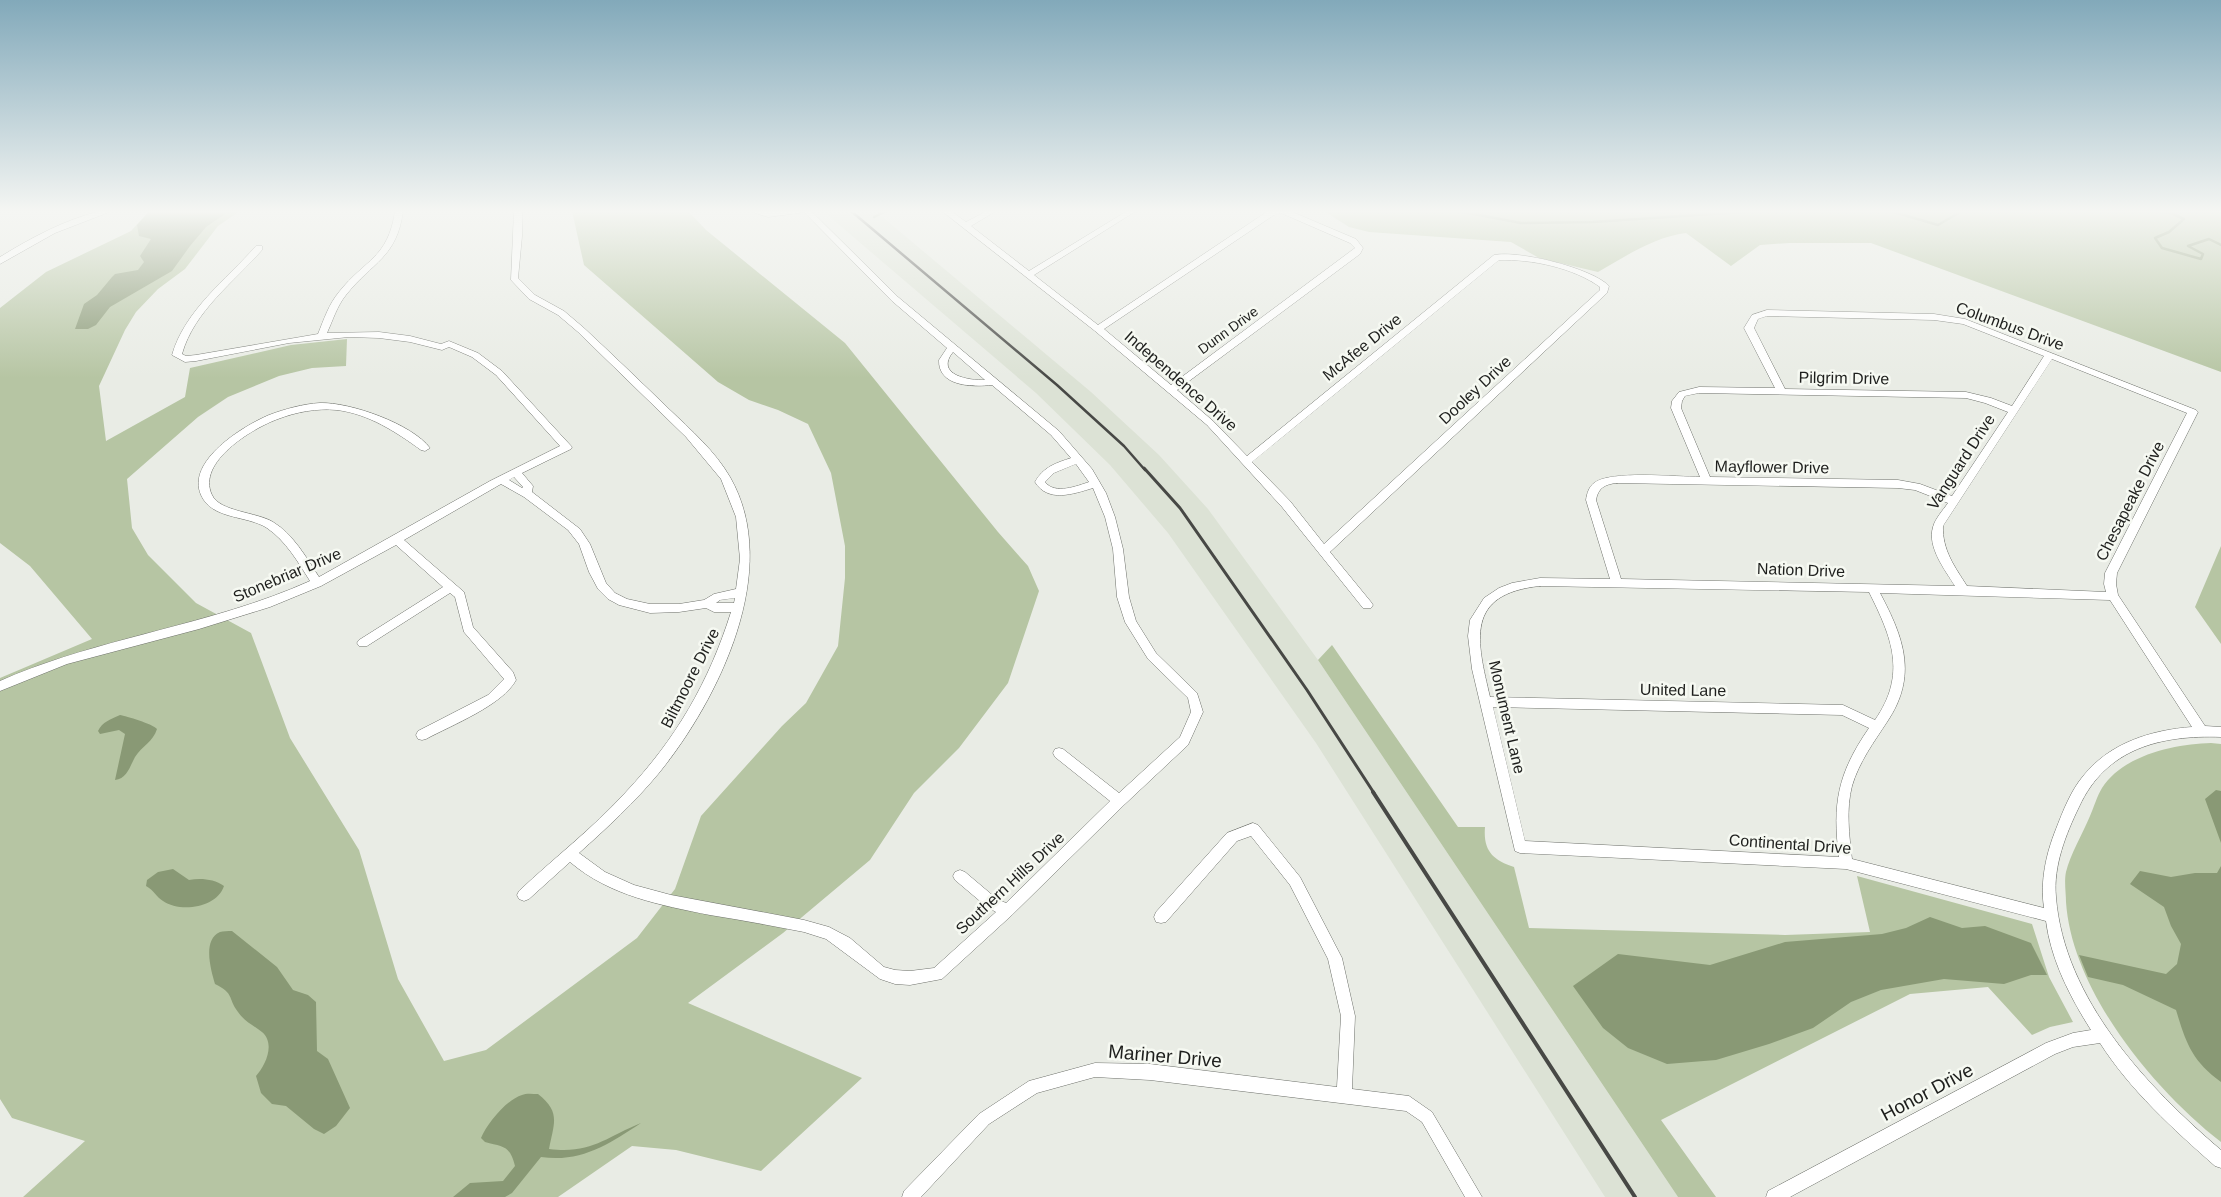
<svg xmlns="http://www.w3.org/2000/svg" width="2221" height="1197" viewBox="0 0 2221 1197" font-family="Arial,sans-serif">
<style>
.built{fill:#dce2d5}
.green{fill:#b6c5a3}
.water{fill:#899975}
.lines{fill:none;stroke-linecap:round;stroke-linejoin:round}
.stream{stroke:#899975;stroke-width:2.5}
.street-casing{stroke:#6e716b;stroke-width:1}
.street{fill:#fff;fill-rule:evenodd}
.rail-far2{stroke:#474845;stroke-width:2.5}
.rail-far1{stroke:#474845;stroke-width:3}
.rail{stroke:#474845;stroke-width:4}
.labels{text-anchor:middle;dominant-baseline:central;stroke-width:5;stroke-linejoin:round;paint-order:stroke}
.far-street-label{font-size:14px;fill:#1e1f1d;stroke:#f6f9f2}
.street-label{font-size:16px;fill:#1e1f1d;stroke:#f6f9f2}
.near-street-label{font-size:19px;fill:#1e1f1d;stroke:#f6f9f2}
</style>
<rect width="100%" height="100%" fill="#e9ece5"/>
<!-- built -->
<path class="built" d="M823,211H873L886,220L1091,392L1159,455L1208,509L1318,660L1678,1197H1605L1316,743L1168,533L1110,465L1036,393Z"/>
<!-- green -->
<path class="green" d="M149,211H240L218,226L185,269L158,289L136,312L125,330L99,386L106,441L185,397L190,368L291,345L347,339L346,366L312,368L279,376L228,397L198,417L127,479L132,528L148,555L196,603L251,633L290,738L359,850L398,979L444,1061L486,1050L637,938L675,889L701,816L782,726L806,703L838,646L845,578V546L831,473L808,424L778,410L749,400L718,382L584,265L572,211H688L706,230L845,343L998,532L1028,566L1039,591L1008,683L959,748L914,793L870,860L783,933L688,1003L862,1078L761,1171L676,1150L632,1146L558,1197H23L85,1141L12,1118L0,1099V678L92,639L30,566L0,543V308L46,272L131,231Z
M1324,211H2221V372L1871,243H1789L1760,245L1731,266L1686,233C1654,237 1626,256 1598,272L1539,258L1511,242L1369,232L1349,227Z
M2221,546V644L2195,607Z
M1332,645L1458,827H1485C1483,851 1493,860 1514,867L1529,928L1785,935L1870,932L1857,876L2032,924L2049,977L2073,1022L2050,1027L2032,1035L1988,987L1910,994L1661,1120L1716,1197H1678L1318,660Z
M2211,743L2221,744V1142C2153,1089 2072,991 2066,902C2066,893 2064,881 2066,872C2070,855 2083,833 2090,816C2094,807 2097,796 2102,788C2123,755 2175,744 2211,743Z"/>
<!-- water -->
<path class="water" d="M152,211H226L225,214L206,227L190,246L172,271L110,307L96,325L88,329H75L84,304L97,295L112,277L115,274L138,270L144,262L140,256L151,239L139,236L137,225L147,214Z
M120,715C126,716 153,724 157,729C153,742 142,746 135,757C130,766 127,779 115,780L125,734L119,730L100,734L98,731C102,722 111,719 120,715Z
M2216,790L2221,791V843L2205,799Z
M2221,866V1082C2192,1061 2186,1043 2176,1010L2123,985L2088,977L2079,955L2166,974L2177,964L2181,944L2171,926L2164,907L2130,884L2140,871L2171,877L2195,873H2217Z
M173,869L189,880C201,878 214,879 224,886C217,908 180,913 163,901C156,897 154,890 146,886L147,880L158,872Z
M1930,917L1962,928L1985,926L2031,943L2047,975H2031L2004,984L1944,979L1881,990L1851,1002L1813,1028L1769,1044L1716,1060L1667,1064L1628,1048L1603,1028L1573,986L1618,954L1710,965L1785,942L1882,934L1906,928Z
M232,931L277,967L293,990L308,995L316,1002L317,1051L328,1059L350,1108L336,1126L324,1134L314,1129L286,1106L272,1104L261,1093L256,1076C265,1066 276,1044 262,1032C253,1025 245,1022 238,1012C227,997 235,994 215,984C211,970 202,940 220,932C223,931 228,931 232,931Z
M538,1094C561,1112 554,1123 549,1149C592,1154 604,1138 641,1123C609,1144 581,1163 541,1157L512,1193L505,1197H453L470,1183L503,1181L515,1166C510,1145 503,1147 485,1142L481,1138C487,1124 506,1100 522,1095C526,1093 533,1094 538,1094Z"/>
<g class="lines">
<!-- stream -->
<path class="stream" d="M1458,211L1521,223L1593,222L1757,211
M1890,211L1938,225L1962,211
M2153,211L2171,213L2184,219L2169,232L2155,238L2162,248L2201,259L2203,254L2188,246L2209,239L2221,245
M874,217L886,211"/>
<!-- street casing -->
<g class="street-casing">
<path id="street" d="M100,211H112L55,233L0,264V257C31,238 64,220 100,211Z
M395,211H403C397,258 372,262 346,295C337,306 333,320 327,333L379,332L410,336L441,344L449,341L478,353L502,371L572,447L571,449L522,473L533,486L532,492L580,529L590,544L606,583L615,593L627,599L650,604H679L704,600L714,594L736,589L740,559L736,517L721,479L686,437L578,332L558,315L529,299L511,280L514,211H522V236L518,278L535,295L564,311L584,328C613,355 641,382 669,409C691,430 715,451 730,477C783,569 719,699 659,773C635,802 607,828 579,853L605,872L634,885L671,895L804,920L829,927L850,938L884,967L895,970L910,971L934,968L996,912L987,907L955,880L953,876L955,872L960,870L965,872L997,899L1006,903L1110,801L1055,757L1053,753L1055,749L1059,748L1063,749L1119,793L1180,737L1191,712L1188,698L1148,659L1125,622L1117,597L1113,549L1105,517L1093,488C1073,494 1048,503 1035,482C1043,467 1056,463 1071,458L1051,435L992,385C973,387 938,387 939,360L947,348L892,301L803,211L799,213L768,217L755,213L754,211L769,212L811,211L898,297L1059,431L1092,469L1106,493L1115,517L1123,549L1129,597L1136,621L1156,653L1197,693L1203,712L1188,745L1124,805L1012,915L942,979L910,985L895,984L880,979L826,939L804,932C773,926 742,920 710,915C660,905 610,896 570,862L529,899L524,901L519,899L517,895L519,891C554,858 592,829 625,793C676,739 709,682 731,612H714L706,608L679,612L650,613L619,605L608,599L598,589L589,572L579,544L568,530L524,497L501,484L404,540L464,592L473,627L513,672L516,680C503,705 452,725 426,739L422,740L418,739L416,735L418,731L488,695L504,679L464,632L455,597L450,593L367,646H359L357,643L359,640L443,587L396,545L321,586L270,607L199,629L67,664L0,691V681C100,637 210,626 310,581C298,562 286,541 267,528C247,515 212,520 201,495C186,461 243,426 269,415C285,409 303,404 320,403C350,402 412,424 430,448L425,451L421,450C396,432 369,414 337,410C317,408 296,412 278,419C253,428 196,462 212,495C220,512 257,512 273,522C293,534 306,557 319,577L490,481L560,446L496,375L472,357L449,347L442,350L410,342L379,338L349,337L289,343L196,361L185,362L172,355C185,310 226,280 256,246H262V250C234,282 194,311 182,354L186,356L196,355L318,334C324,319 329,304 339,292C365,259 388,259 395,211ZM953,352L985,380C970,381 934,375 953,352ZM1076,464L1089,482C1077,486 1055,495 1045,482L1054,473ZM514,477L523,487L522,488L509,480ZM735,598L734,603H716L720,600Z
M942,211H951L966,222L987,211H996L971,226L1029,271L1127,211H1136L1034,275L1098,325L1268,211H1290L1356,239L1363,248L1360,254L1177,390L1213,421L1247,456L1494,255C1518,250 1592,268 1609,286L1607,293L1330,552L1371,602L1373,605L1371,608H1363L1282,507L1207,425L1095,331ZM1281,213L1350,243L1355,248L1171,385L1104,329L1274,215ZM1499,260C1532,259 1574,268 1600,287V290L1324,544L1290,501L1252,462Z
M1767,310L1934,314L1965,319L2196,410L2198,412L2117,573L2116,584L2118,595L2205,726L2221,727V737C2161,735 2106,748 2079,807C2066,834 2053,866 2056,897C2064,999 2147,1087 2221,1150V1168L2215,1166C2173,1129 2130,1090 2100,1043L2073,1047L2055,1054L1790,1197H1766L1768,1191L2046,1043L2073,1033L2091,1030C2070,997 2051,960 2046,921L1846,869L1520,853L1515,851L1472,669L1468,636L1470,620L1484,598L1499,588L1512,583L1540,578L1610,579L1586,500C1587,493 1589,487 1594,483C1610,470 1678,477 1700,477L1671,408L1672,401L1679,392L1699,387L1775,388L1744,328L1752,315ZM1767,316L1934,320L1963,324L2044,356L2012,406L1991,398L1966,392L1785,389L1754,328L1758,319ZM2052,359L2187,413L2105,573L2104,584L2106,592L1967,586C1955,567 1942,550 1943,526ZM1699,393L1966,398L1985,403L2008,412L1952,496L1920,484L1898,480L1710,477L1681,408L1682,401L1685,396ZM1617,483L1898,488L1915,490L1948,503C1943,510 1935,519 1933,527C1927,547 1945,570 1955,586L1621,579L1596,500C1598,488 1605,484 1617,483ZM1540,586L1869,592C1892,638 1907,674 1875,720L1843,705L1490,697C1477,641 1464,594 1540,586ZM1880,593L2110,600L2192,727C2151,730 2110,743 2084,775C2071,790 2063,811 2056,829C2046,854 2040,881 2044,908L1852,859C1849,835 1846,809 1852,786C1859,762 1874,742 1887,722C1918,676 1904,638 1880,593ZM1493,707L1842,715L1869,728C1838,773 1832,803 1839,857L1525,841Z
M1253,823L1258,825L1300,877L1342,958L1355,1016L1352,1089L1409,1096L1432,1112L1482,1197H1465L1422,1122L1406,1111L1150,1080L1095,1077L1037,1093L989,1124L921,1197H902L904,1191L979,1114L1029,1081L1095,1063L1150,1064L1337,1087L1341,1016L1328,959L1290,885L1251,836L1237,841L1166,922L1161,923L1156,922L1154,917L1156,912L1227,833Z"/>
</g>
<!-- street -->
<use href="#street" class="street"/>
<!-- rail-far2 -->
<path class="rail-far2" d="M851,211L1057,385L1124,446L1145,470"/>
<!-- rail-far1 -->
<path class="rail-far1" d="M1144,468L1180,508L1307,690L1374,793"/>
<!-- rail -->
<path class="rail" d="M1373,792L1635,1197"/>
</g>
<!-- sky -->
<linearGradient id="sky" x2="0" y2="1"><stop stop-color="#82a9ba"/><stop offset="0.56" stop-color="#f5f6f3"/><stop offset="1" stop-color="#f5f6f3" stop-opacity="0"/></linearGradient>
<rect width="2221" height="378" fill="url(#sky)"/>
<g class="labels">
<!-- far-street labels -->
<g class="far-street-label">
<text transform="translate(1228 330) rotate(-36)">Dunn Drive</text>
</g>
<!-- street labels -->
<g class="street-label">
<text transform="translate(2010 326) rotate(20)">Columbus Drive</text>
<text transform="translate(1362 347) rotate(-39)">McAfee Drive</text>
<text transform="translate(1844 378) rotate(1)">Pilgrim Drive</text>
<text transform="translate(1181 381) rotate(41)">Independence Drive</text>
<text transform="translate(1475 390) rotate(-43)">Dooley Drive</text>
<text transform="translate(1961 462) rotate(-57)">Vanguard Drive</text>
<text transform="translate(1772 467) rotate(1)">Mayflower Drive</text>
<text transform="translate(2130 501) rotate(-63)">Chesapeake Drive</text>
<text transform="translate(1801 570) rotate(2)">Nation Drive</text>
<text transform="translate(287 575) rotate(-23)">Stonebriar Drive</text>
<text transform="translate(690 678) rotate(-63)">Biltmoore Drive</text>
<text transform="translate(1683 690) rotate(1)">United Lane</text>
<text transform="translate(1507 717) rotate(77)">Monument Lane</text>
<text transform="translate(1790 844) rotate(4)">Continental Drive</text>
<text transform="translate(1010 883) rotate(-43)">Southern Hills Drive</text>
</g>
<!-- near-street labels -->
<g class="near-street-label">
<text transform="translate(1165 1056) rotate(5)">Mariner Drive</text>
<text transform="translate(1927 1092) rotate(-28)">Honor Drive</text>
</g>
</g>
</svg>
